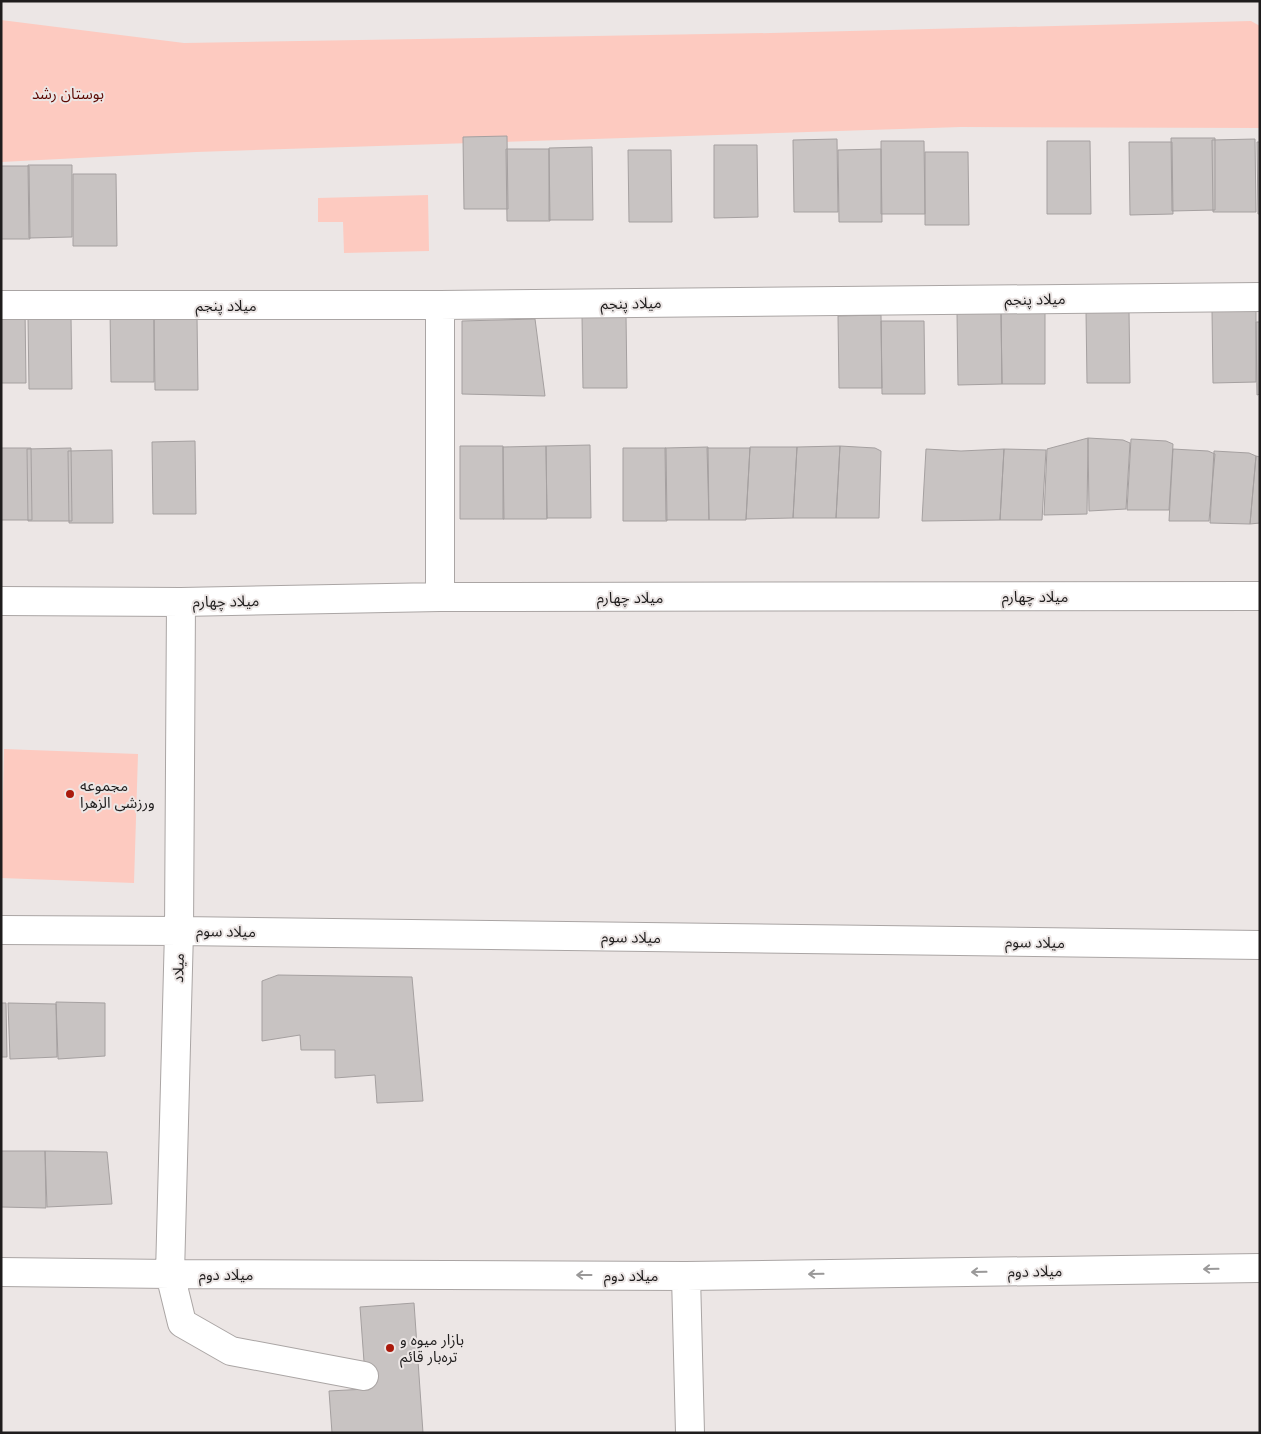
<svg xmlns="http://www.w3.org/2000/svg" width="1261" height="1434" viewBox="0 0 1261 1434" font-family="Poppins,'Noto Sans Arabic',sans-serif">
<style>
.green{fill:#fdcac0}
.building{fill:#c8c3c2;stroke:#a5a0a0}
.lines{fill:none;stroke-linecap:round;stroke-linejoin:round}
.minor-casing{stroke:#aaa5a4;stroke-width:30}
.minor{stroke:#fff;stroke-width:28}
.oneway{stroke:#9a9999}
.poi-dot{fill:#aa190b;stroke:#ece6e5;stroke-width:2}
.labels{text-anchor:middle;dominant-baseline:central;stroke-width:4;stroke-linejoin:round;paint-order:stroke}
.park-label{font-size:15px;fill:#5c0a04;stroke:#ece6e5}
.street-label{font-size:15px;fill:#1f1d1d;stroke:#ece6e5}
.poi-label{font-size:15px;fill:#1f1d1d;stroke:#ece6e5;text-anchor:start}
</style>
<rect width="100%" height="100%" fill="#ece6e5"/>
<!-- green -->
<path class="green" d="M1,20L184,43L771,33L1251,21L1260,26V128L961,127L196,152L1,162Z
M428,195L429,251L344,253L343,222H318V198Z
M4,749L138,754L134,883L1,878Z"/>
<!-- building -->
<path class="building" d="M507,136L508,209H464L463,137Z
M1171,138H1215V210L1172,211Z
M837,139L838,212H794L793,140Z
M1255,139L1256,212H1213L1212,140Z
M881,141H924L925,214H881Z
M1047,141H1090L1091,214H1047Z
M1129,142H1172L1173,214L1130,215Z
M1257,142H1260V214H1258Z
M714,145H757L758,217L714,218Z
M592,147L593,220H549V148Z
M506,149H549L550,221H507Z
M881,149L882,222H839L838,150Z
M628,150H671L672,222H629Z
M925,152H968L969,225H925Z
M28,165H72V237L29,238Z
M1,166H29L30,239H1Z
M73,174H116L117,246H73Z
M154,309V382H111L110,310Z
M1,310H25L26,383H1Z
M1256,310V382L1213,383L1212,311Z
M1045,311V384H1002L1001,312Z
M1086,311H1129L1130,383H1087Z
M1001,312L1002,384L958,385L957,313Z
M626,315L627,388H583L582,316Z
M881,315L882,388H839L838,316Z
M28,317H71L72,389H29Z
M197,317L198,390H155L154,318Z
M535,319L545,396L462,394V321Z
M881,321H924L925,394H882Z
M1256,322H1260V394L1257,395Z
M1088,438L1123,440L1130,443L1126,509L1089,511Z
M1088,438L1087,514L1044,515L1047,449Z
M1131,439L1166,441L1173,444L1169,510H1127Z
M195,441L196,514H153L152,442Z
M590,445L591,518H547L546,446Z
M460,446H503L504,519H460Z
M546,446L547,519H503V447Z
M840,446L875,448L881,451L879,518H836Z
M840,446L836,518H793L797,447Z
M708,447L709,520H666L665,448Z
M750,447H797L793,518L746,519Z
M1,448H31L32,520H1Z
M71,448L72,521H28L27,449Z
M623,448H666L667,521H623Z
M707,448H750L746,520H709Z
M926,449L961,451L1004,449L1000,520L922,521Z
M1004,449L1046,450L1042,520H1000Z
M1173,449L1208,451L1215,454L1209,521H1169Z
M112,450L113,523H69L68,451Z
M1214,451L1249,453L1256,456L1250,524L1210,523Z
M1256,456L1260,457V523L1250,524Z
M278,975L412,977L423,1101L377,1103L375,1075L335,1078V1050H301L300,1035L262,1041V981Z
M56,1002L105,1003V1056L58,1059Z
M1,1003H6L7,1057H1Z
M8,1003L56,1004L57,1057L10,1059Z
M1,1151H45L46,1208L1,1207Z
M45,1151L107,1152L112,1204L47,1207Z
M414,1303L423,1433H332L329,1391L366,1389L360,1307Z"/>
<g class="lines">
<!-- minor casing -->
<g class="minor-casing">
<path id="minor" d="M1,305H440L1260,297
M440,597V305
M1,601L181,602L440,597L1260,596
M181,602L179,931L170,1274L182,1323L231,1351L364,1376
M1,930L179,931L1260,945
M1,1272L170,1274L686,1276L1260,1268
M686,1276L690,1433"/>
</g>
<!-- minor -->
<use href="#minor" class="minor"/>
</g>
<!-- one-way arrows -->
<defs><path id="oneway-shaft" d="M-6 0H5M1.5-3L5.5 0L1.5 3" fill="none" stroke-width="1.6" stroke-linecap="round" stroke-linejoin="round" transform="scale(1.25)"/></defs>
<g class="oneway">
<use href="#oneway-shaft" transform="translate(1211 1269) rotate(179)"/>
<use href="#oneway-shaft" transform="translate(979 1272) rotate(179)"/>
<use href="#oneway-shaft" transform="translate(816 1274) rotate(179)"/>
<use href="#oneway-shaft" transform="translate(584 1275) rotate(-180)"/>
</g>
<!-- markers -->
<g class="poi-dot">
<circle cx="70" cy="794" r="5"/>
<circle cx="390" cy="1348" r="5"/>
</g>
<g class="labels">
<!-- park labels -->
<g class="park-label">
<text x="68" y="93">بوستان رشد</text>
</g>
<!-- street labels -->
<g class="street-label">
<text transform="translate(1035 299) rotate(-1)">میلاد پنجم</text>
<text transform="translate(631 303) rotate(-1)">میلاد پنجم</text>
<text x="226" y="305">میلاد پنجم</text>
<text x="1035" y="596">میلاد چهارم</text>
<text x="630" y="597">میلاد چهارم</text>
<text transform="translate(226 601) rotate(-1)">میلاد چهارم</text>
<text transform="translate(226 931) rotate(1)">میلاد سوم</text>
<text transform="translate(631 937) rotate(1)">میلاد سوم</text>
<text transform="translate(1035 942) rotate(1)">میلاد سوم</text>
<text transform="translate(178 968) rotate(-88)">میلاد</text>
<text transform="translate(1035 1271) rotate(-1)">میلاد دوم</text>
<text x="226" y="1274">میلاد دوم</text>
<text x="631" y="1275">میلاد دوم</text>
</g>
<!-- poi labels -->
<g class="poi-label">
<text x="80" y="785">مجموعه<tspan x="80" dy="17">ورزشی الزهرا</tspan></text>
<text x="400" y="1339">بازار میوه و<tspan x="400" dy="17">تره‌بار قائم</tspan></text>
</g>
</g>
<!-- border -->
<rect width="1261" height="1434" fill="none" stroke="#1f1d1d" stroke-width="5"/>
</svg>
